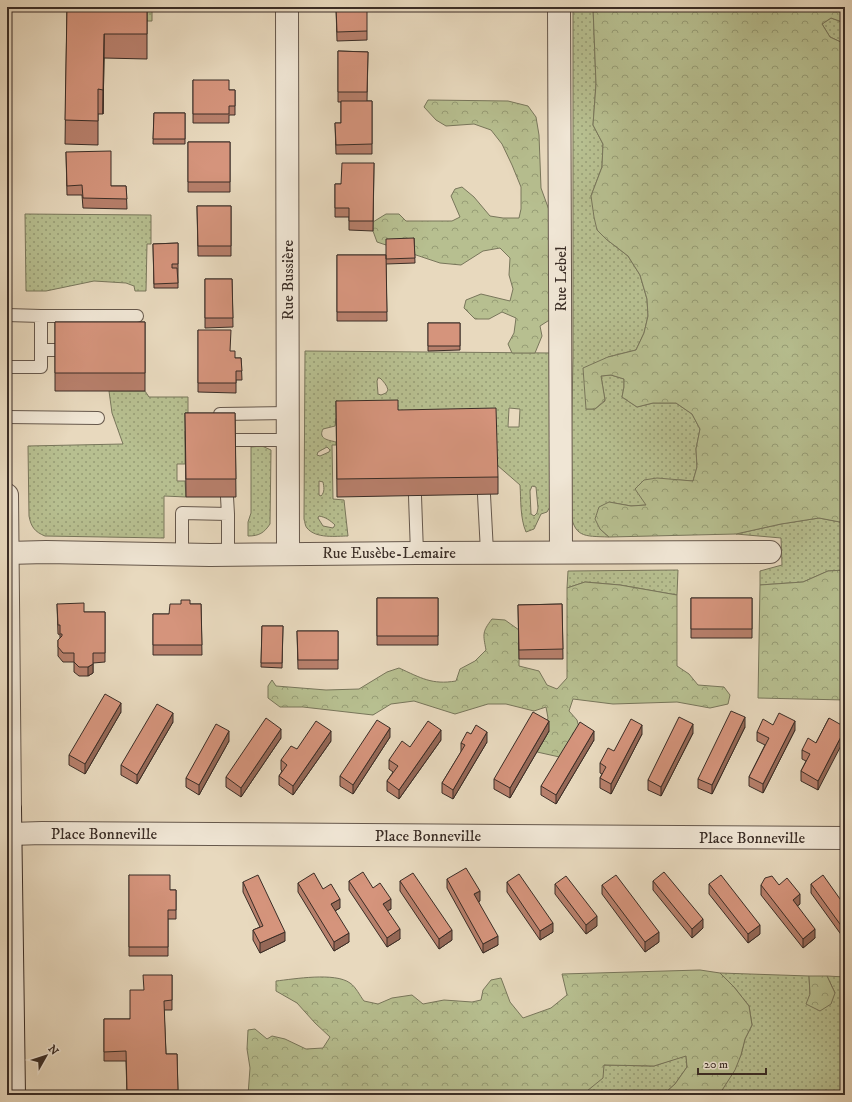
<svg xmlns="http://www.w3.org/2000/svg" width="852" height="1102" viewBox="0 0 852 1102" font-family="'IM FELL DW Pica',serif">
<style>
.grass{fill:url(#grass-dots);stroke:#78765b;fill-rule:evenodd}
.forest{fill:url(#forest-crowns);stroke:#78765b}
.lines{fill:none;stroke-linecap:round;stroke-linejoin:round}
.service-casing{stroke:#66584c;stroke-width:14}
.minor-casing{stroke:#66584c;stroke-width:24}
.tertiary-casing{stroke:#66584c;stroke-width:24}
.secondary-casing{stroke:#3a2d26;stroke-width:24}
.service{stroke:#f0e6d5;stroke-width:12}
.minor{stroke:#f0e6d5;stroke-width:22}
.tertiary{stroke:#f0e6d5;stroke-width:22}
.secondary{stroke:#f0e6d5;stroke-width:22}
.wall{fill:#b77f6b;stroke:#3a2d26}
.shaded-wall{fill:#956857;stroke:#3a2d26}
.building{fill:#d5947c;stroke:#3a2d26}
.labels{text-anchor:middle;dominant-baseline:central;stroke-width:3;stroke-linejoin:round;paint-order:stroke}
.street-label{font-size:16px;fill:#3a2d26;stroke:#f0e6d5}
</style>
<defs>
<pattern id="grass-dots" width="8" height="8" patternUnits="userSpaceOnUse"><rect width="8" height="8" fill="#b7bf90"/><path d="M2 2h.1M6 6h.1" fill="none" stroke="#969c75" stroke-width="1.8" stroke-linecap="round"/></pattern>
<pattern id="forest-crowns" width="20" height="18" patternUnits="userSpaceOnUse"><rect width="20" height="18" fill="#b7bf90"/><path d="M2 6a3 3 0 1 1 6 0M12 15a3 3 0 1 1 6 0" fill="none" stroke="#969c75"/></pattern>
</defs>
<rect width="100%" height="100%" fill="#e8d9be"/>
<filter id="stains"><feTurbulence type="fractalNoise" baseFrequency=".005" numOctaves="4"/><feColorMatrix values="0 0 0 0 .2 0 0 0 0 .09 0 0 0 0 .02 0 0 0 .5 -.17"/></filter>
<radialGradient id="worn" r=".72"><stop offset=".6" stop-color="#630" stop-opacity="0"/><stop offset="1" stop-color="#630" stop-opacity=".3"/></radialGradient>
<!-- grass -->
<path class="grass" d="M145,7H152V21H147Z
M573,7H593L596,84L593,125L603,144L602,167L591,196L606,239L628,256L640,275L647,299L648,316L644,333L636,350L608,357L586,409H595L605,401L601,376L611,375L624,379V387L622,397L637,407L653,403H676L692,414L700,429L696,449L697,467L693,481L679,480L646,505L631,506L609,502L600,529L609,537C583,536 574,538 570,509L573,358Z
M831,18L845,23V44L830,37L822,24Z
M25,214L151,215V244H147L146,291H135L134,286L126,283L94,281L46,291H26Z
M305,351L551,353V505L547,512L541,514L534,529L526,532C520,518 521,500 520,485L497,465L336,418L335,426L323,429C318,439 328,440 336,442V445H332L333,499L344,500L348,536C336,536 316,539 307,528C305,526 305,522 304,519ZM378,378H380C383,381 387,385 388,390L386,393L381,395L378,394L377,381ZM509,408L520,409L519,427H508ZM327,447L330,450L329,452L320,456L317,455L318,452ZM319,481L323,482C324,487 325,492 321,496L319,495ZM532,486L536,487L538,508L537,513L534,516L531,514L530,491ZM319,516C325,517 330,520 335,525L333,528L323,526L318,518Z
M109,391H145L149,397H188V430L185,431V464H177V481H185L186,497L164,496V538L45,536C35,532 31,527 29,516L28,446L123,444L112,413Z
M262,446L271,450L270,524C264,533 259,536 248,536V522L251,513V447Z
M819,518L845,523V570L828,571L803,582L760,585V571L782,565L781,538L736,534L781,524Z
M678,570L677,595L620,585L585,582L567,588L568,571Z
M720,973L809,976L810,994L835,993L827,976L845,977V1095H719L741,1055L745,1039L752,1025L749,1006L734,987Z
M686,1055L687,1067L675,1084L665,1093L666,1095L560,1094L587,1091L604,1065L654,1066Z"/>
<!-- forest -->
<path class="forest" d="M593,7H845V23L831,18L822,24L830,37L845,44V523L819,518L781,524L736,534L609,537L600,529L595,519L599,507L609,502L631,506L646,505L635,489L644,480L657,478L693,481L697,467L696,449L700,429L692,414L676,403H653L637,407L622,397L624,387V379L611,375L601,376L605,400L595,409H586L583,368L608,357L636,350L644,333L648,316L647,299L640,275L628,256L606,239L597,230L594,217L591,196L602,167L603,144L593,125L596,84Z
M428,100L508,101L528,106L536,117L539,135L541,188L549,210L551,319L540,326L542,336L535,353H512L508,344L514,333L516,318L502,312L489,319H475L464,308L466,300L481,294L510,301L513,289L509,275L510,258L500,248L483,251L461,265L440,263L377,242L373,231V222L386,214H399L406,221H452L460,217L451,196L455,189L462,187L474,197L490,216L503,218H519L521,209V187L512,165L502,144L491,130L474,124L446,126L436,120L424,107Z
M845,570V700L758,698L760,585L803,582L828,571Z
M585,582L620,585L677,595V666L689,674L698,685L724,687L730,695L728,704L710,708L677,702L613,704L573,699L569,711L577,720L580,731L564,758L537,752L549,731L545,728L548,718L546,707L534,711L506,704H488L455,714L414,701L391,704L373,715L303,707H280L268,698V686L272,680L276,686L326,690L359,689L387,672L399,668C421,678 432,685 456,681L460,669L475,661L486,650C483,634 482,632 492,619L505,620L519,630V666L539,671L547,685L557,689L567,678V588Z
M700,970L720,973L734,987L749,1006L752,1025L745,1039L741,1055L735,1070L719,1095H666L665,1093L675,1084L687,1067L686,1056L654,1066L604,1065L603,1078L587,1091L561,1095H248L250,1068L247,1049L248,1030L255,1029L267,1039L272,1036L285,1039L306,1049L323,1048L330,1037L315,1023L297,1003L276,991V981C294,979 335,972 350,983C356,987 360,996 364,1001L378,1004L392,998L412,995L423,1004L444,1000L472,1002L481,1000L483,990L491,980L501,978L510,1002L523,1018L551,1008L567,995L562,974Z
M809,976H827L835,993L831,1004L820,1011L806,1004L810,994Z"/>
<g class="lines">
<!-- service casing -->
<g class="service-casing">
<path id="service" d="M7,315L41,316V367H7
M41,316H137
M41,350H55
M220,414L288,413
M7,417L98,418
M235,440H288
M484,495L487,552
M415,496L417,553
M227,497L228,514
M182,555V513L228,514V555"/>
</g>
<!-- minor casing -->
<g class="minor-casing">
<path id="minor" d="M287,7L288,554
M559,7L561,552
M7,553L46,552L210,555L417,553L770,552
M11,834L42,833L845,838"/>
</g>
<!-- tertiary casing -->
<g class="tertiary-casing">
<path id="tertiary" d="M7,495L10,809"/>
</g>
<!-- secondary casing -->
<g class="secondary-casing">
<path id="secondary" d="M10,809L14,1095"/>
</g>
<!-- service -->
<use href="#service" class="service"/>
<!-- minor -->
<use href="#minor" class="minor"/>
<!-- tertiary -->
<use href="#tertiary" class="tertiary"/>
<!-- secondary -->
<use href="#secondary" class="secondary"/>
</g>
<!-- wall -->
<path class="wall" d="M67,7H147V59L104,58L103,114H98V145L65,144Z
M197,7H223V9H198Z
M336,7L367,31V40L337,41Z
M338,51L368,52L367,101H372V154H336L335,123H341V102H338Z
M193,80L229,90H235V115H229V123H193Z
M154,113H185V144H153Z
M188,142H230V192H188Z
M66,152L111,186H126L127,209L83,208L82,195H67Z
M374,163L373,231L349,230V217H335V184H341Z
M197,206H231V256H198Z
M414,238L415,263L386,264L387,321H337V255H386Z
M178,243V288H154L153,244Z
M205,279H232L233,327L205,328Z
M55,322H145V391H55Z
M428,323H460V350L428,351Z
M198,330L230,351L235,358H241L242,380H236V393L198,392Z
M336,401L398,410L498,477V494L337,497Z
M185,413H235L236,497H186Z
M377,598H438V645H377Z
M691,598H752V638H691Z
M57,604L84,612H105V662L93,663V673L88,676H79L74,672V662H63L58,656V640L60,638V635L58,634Z
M190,604H201L202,655H153V614H169Z
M562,604L563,659H519L518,605Z
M262,626H283L282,668L261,667Z
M297,631H338V669H298Z
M121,712L85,774L69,765V755Z
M829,718L818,790L801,781V771L806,761L802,759V750L816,743Z
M173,722L137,784L121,775V765Z
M773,725L795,730L763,793L749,786V777L765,745L757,741V732Z
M745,727L712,794L698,788V779Z
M549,731L510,798L494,789V779Z
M693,733L661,796L648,790V780Z
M642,734L611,794L600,788V778L602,774L600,773V763L614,751Z
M390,737L353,794L340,786V776Z
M281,738L241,797L226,787V777Z
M441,740L399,799L387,791V781L393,772L389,769V760L410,747Z
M594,740L556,804L541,795V786Z
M229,741L199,795L186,787V778Z
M331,741L293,795L279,785V776L282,771L281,770V760L297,749Z
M487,742L453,799L442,793V783L461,752V743Z
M129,875L170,890H176V919H168V956H129Z
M447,879L480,901H478L498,945L483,953L447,888Z
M349,881L373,888L391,909L387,911L400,939L387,947L349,890Z
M400,881L452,940L439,949L400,891Z
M653,881L703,928L692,938L653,890Z
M243,882L285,941L260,953L253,940V930L260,927L243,892Z
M507,882L553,932L540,940L507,892Z
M298,883L323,889L340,908L335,911L349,942L334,951L298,892Z
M555,884L597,926L586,934L555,894Z
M709,884L760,934L748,943L709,894Z
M811,884L845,906V940L811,893Z
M602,885L659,942L645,952L602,894Z
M761,885L800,904L797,906L815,938L803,948L761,895Z
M172,975V1010H164L166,1054H177L178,1095H127L126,1061H104V1019H130L144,990Z"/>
<!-- shaded-wall -->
<path class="shaded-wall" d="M104,34V58L103,114V90Z
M93,664V673L88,676V667Z
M121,703V712L85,774V764Z
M173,713V722L137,784V775Z
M745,717V727L712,794V785Z
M549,721V731L510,798V788Z
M795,721V730L763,793V784Z
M693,724V733L661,796V787Z
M642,725V734L611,794V784Z
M390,728V737L353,794V785Z
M281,729V738L241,797V788Z
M845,729V738L818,790V781Z
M441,730V740L399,799V790Z
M229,731V741L199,795V785Z
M331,731V741L293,795V786Z
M594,731V740L556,804V795Z
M487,732V742L453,799V790Z
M480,891V901L474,904V894Z
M800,894V904L793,909V900Z
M340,899V908L331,913V904Z
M391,899V909L383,913V904Z
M597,916V926L586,934V925Z
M703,919V928L692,938V929Z
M553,923V932L540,940V931Z
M760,925V934L748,943V934Z
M400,929V939L387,947V938Z
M815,929V938L803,948V939Z
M452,930V940L439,949V939Z
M285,932V941L260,953V943Z
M659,932V942L645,952V942Z
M349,933V942L334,951V942Z
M498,936V945L483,953V944Z"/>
<!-- building -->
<path class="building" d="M67,7H147V34H104L103,90L98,89V121L65,120Z
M336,7H367V31L337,32Z
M338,51L368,52L367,92H338Z
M193,80H229V90H235V106H229V114H193Z
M341,101H372V144L336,145L335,123H341Z
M154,113H185V139H153Z
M188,142H230V182H188Z
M111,151V186H126L127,199L83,198L82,185L67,186L66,152Z
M342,163H374L373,221H349V208H335V184H341Z
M197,206H231V246H198Z
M414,238L415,258L386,259V239Z
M178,243V264H172V268H177L178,283L154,284L153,244Z
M337,255H386L387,312H337Z
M205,279H232L233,318H205Z
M55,322H145V373H55Z
M428,323H460V346H428Z
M198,330H231L230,351H235V358H241L242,371H236V383H198Z
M398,400V410L496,408L498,477L337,479L336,401Z
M185,413H235L236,479H186Z
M377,598H438V636H377Z
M691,598H752V629H691Z
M181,600H190V604H201L202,645H153V614H169L170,604H181Z
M84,603V612H105V653H93V664L88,667H79L74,662V653H63L58,647V640L62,636V634H60V625H58L57,604Z
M562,604L563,649L519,650L518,605Z
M262,626H283L282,663H261Z
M297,631H338V660H298Z
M105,694L121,703L85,764L69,755Z
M157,704L173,713L137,775L121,765Z
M731,711L745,717L712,785L698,779Z
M533,712L549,721L510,788L494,779Z
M779,713L795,721L763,784L749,777L769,738L757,732L763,719L773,725Z
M679,717L693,724L661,787L648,780Z
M266,718L281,729L241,788L226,777Z
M829,718L845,727V729L818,781L801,771L810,754L802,750L808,738L816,743Z
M631,719L642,725L611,784L600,778L606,767L600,763L608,748L614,751Z
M377,720L390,728L353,785L340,776Z
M316,721L331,731L293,786L279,776L287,765L281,760L291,746L297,749Z
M428,721L441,730L399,790L387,781L398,766L389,760L402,741L410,747Z
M580,722L594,731L556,795L541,786Z
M216,724L229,731L199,785L186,778Z
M476,725L487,732L453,790L442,783L465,745L461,743L467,732L471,734Z
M466,868L480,891L474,894L498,936L483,944L447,879Z
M363,872L373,888L380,883L391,899L383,904L400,929L387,938L349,881Z
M664,872L703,919L692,929L653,881Z
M314,873L323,889L331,884L340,899L331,904L349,933L334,942L298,883Z
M413,873L452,930L439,939L400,881Z
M519,874L553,923L540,931L507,882Z
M129,875H170V890H176V910H168V947H129Z
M258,875L285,932L260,943L253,930L263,926L243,882Z
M616,875L659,932L645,942L602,885Z
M721,875L760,925L748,934L709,884Z
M823,875L845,906V931L811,884Z
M566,876L597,916L586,925L555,884Z
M772,876L779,885L787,878L800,894L793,900L815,929L803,939L761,885L765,878Z
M143,975H172V1000L164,1001L166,1054H177L178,1090H127L126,1051L104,1052V1019H130V990H144Z"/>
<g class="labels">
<!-- street labels -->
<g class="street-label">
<text transform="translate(561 279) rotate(-90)">Rue Lebel</text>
<text transform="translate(288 280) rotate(-90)">Rue Bussière</text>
<text x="389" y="553">Rue Eusèbe-Lemaire</text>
<text x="104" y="834">Place Bonneville</text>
<text x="428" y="836">Place Bonneville</text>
<text x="752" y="838">Place Bonneville</text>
</g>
</g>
<!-- margin -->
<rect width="852" height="1102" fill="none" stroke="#e8d9be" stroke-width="24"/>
<rect x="8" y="8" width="836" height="1086" fill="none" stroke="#3a2d26" stroke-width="2"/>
<rect x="12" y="12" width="828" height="1078" fill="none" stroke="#3a2d26"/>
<!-- north arrow -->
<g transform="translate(46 1056) rotate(51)" stroke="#f0e6d5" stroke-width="3" paint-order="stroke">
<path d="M0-3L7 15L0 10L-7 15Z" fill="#3a2d26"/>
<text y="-6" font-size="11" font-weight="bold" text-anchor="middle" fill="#3a2d26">N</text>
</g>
<!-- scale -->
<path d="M698 1068v6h68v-6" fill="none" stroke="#3a2d26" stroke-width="2"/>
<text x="704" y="1068" font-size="12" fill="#3a2d26" stroke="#f0e6d5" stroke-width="3" paint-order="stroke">20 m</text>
<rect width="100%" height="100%" filter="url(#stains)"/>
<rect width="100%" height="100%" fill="url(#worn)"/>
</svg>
